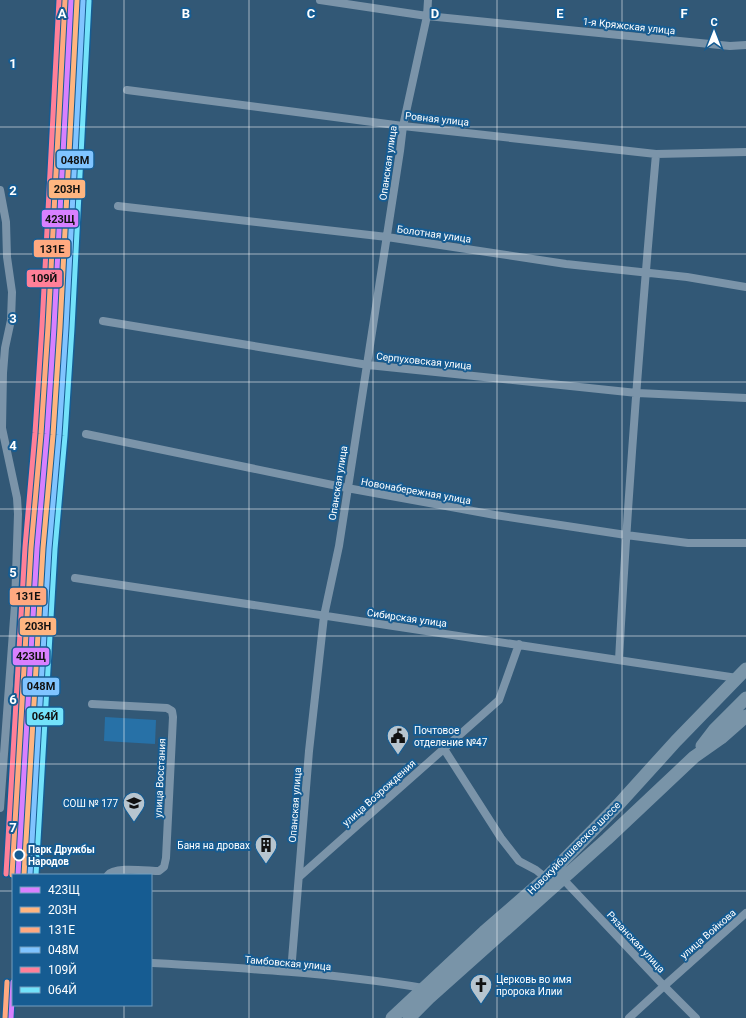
<svg xmlns="http://www.w3.org/2000/svg" width="746" height="1018" viewBox="0 0 746 1018" font-family="Roboto,sans-serif">
<style>
.green{fill:#2771a7}
.lines{fill:none;stroke-linecap:round;stroke-linejoin:round}
.street{stroke:#7b94a9;stroke-width:8}
.primary{stroke:#7994a8;stroke-width:13}
.rail-1-casing{stroke:#165c92;stroke-width:8}
.rail-2-casing{stroke:#165c92;stroke-width:8}
.rail-3-casing{stroke:#165c92;stroke-width:8}
.rail-4-casing{stroke:#165c92;stroke-width:8}
.rail-5-casing{stroke:#165c92;stroke-width:8}
.rail-6-casing{stroke:#165c92;stroke-width:8}
.rail-1{stroke:#d880ff;stroke-width:5}
.rail-2{stroke:#ffb580;stroke-width:5}
.rail-3{stroke:#ffa980;stroke-width:5}
.rail-4{stroke:#80c4ff;stroke-width:5}
.rail-5{stroke:#ff8098;stroke-width:5}
.rail-6{stroke:#73e2fa;stroke-width:5}
.grid{fill:none;stroke:#fff;stroke-width:1;stroke-opacity:0.55}
.stop-dot{fill:#165c92;stroke:#fff;stroke-width:2}
.labels{text-anchor:middle;dominant-baseline:central;stroke-width:4;stroke-linejoin:round;paint-order:stroke}
.street-label{font-size:10px;fill:#fff;stroke:#165c92}
.poi-label{font-size:10px;fill:#fff;stroke:#165c92;text-anchor:start}
.stop-label{font-size:10px;font-weight:bold;fill:#fff;stroke:#165c92;text-anchor:start}
.grid-label{font-size:13px;text-anchor:middle;font-weight:bold;fill:#fff;stroke:#165c92;stroke-width:4;stroke-linejoin:round;paint-order:stroke}
.line-badge{stroke:#165c92;stroke-width:1.5}
.pale-badge-label{font-size:11px;text-anchor:middle;font-weight:bold;fill:#111}
</style>
<rect width="100%" height="100%" fill="#325876"/>
<!-- green -->
<path class="green" d="M105,717L156,720L155,744L104,741Z"/>
<g class="lines">
<!-- street -->
<path class="street" d="M320,0L427,16L730,46L746,45
M127,90L403,126L656,154L746,152
M0,190L6,222L7,257L12,292L11,320L5,348L3,373L2,428L17,498L18,514L15,605L0,808
M118,206L387,237L566,264L687,277L746,287
M103,321L368,365L637,393L746,398
M86,434L347,488L495,515L626,535L688,543H746
M75,578L737,678
M619,660C628,491 641,322 656,154
M92,704L167,708L172,711L173,717L166,858L164,867L159,871C148,871 114,866 108,875
M444,749L501,838L519,861L536,870L546,878
M299,877L499,700L519,644
M563,879L664,986L696,1018
M151,963C242,968 334,973 423,988
M291,972L309,751L324,616L339,546L400,151L403,126L427,16L428,0
M629,1018L664,986L746,913"/>
<!-- primary -->
<path class="primary" d="M702,746L715,729L746,698
M392,1018L484,932L546,878L618,805L676,741L746,669
M409,1018L429,998L607,839L694,757L721,738L746,716"/>
<!-- rail-1 casing -->
<g class="rail-1-casing">
<path id="rail-1" d="M18,875L37,548L47,434L54,327L71,0
M11,1018L13,982"/>
</g>
<!-- rail-2 casing -->
<g class="rail-2-casing">
<path id="rail-2" d="M24,875L43,548L53,435L60,327L77,0"/>
</g>
<!-- rail-3 casing -->
<g class="rail-3-casing">
<path id="rail-3" d="M12,875L31,548L41,434L48,327L65,0
M5,1018L7,982"/>
</g>
<!-- rail-4 casing -->
<g class="rail-4-casing">
<path id="rail-4" d="M30,875L49,549L59,435L66,328L83,1"/>
</g>
<!-- rail-5 casing -->
<g class="rail-5-casing">
<path id="rail-5" d="M6,874L25,547L35,433L42,326L59,0"/>
</g>
<!-- rail-6 casing -->
<g class="rail-6-casing">
<path id="rail-6" d="M36,875L55,549L65,436L72,328L89,1"/>
</g>
<!-- rail-1 -->
<use href="#rail-1" class="rail-1"/>
<!-- rail-2 -->
<use href="#rail-2" class="rail-2"/>
<!-- rail-3 -->
<use href="#rail-3" class="rail-3"/>
<!-- rail-4 -->
<use href="#rail-4" class="rail-4"/>
<!-- rail-5 -->
<use href="#rail-5" class="rail-5"/>
<!-- rail-6 -->
<use href="#rail-6" class="rail-6"/>
</g>
<!-- grid -->
<path class="grid" d="M124,0V875M249,0V1018M373,0V1018M497,0V1018M622,0V1018M0,127H746M0,254H746M0,382H746M0,509H746M0,636H746M0,764H746M0,891H13M151,891H746M124,1005V1018"/>
<!-- icons -->
<defs>
<g id="civic-pin" transform="scale(1.15)"><path d="M0 17L-7.5 6A9.5 9.5 0 1 1 7.5 6Z" fill="#b7c5cf" stroke="#165c92"/><path d="M-.6-6.5H3V-4.5H.6V-3L4-1V1h2V6H-6V1h2V-1L-.6-3ZM-1.2 2.5V6h2.4V2.5Z" fill="#111"/></g>
<g id="school-pin" transform="scale(1.15)"><path d="M0 17L-7.5 6A9.5 9.5 0 1 1 7.5 6Z" fill="#b7c5cf" stroke="#165c92"/><path d="M0-5L7-2L0 1L-7-2ZM-4 1L0 2.5L4 1V4Q0 6-4 4Z" fill="#111"/></g>
<g id="building-pin" transform="scale(1.15)"><path d="M0 17L-7.5 6A9.5 9.5 0 1 1 7.5 6Z" fill="#b7c5cf" stroke="#165c92"/><path d="M-4-6H4V6H1V3H-1V6H-4ZM-2.5-4.3h1.7v1.8h-1.7ZM.8-4.3h1.7v1.8H.8ZM-2.5-1h1.7V.8h-1.7ZM.8-1h1.7V.8H.8Z" fill="#111"/></g>
<g id="church-pin" transform="scale(1.15)"><path d="M0 17L-7.5 6A9.5 9.5 0 1 1 7.5 6Z" fill="#b7c5cf" stroke="#165c92"/><path d="M-1.2-6h2.4v3.5h3.3v2.4h-3.3V6h-2.4V-.1h-3.3v-2.4h3.3Z" fill="#111"/></g>
</defs>
<g fill-rule="evenodd">
<use href="#civic-pin" x="398" y="736"/>
<use href="#school-pin" x="134" y="803"/>
<use href="#building-pin" x="266" y="845"/>
<use href="#church-pin" x="481" y="985"/>
</g>
<!-- markers -->
<circle class="stop-dot" cx="19" cy="855" r="5.5"/>
<g class="labels">
<!-- street labels -->
<g class="street-label">
<text transform="translate(629 26) rotate(6)">1-я Кряжская улица</text>
<text transform="translate(437 119) rotate(6)">Ровная улица</text>
<text transform="translate(388 163) rotate(-82)">Опанская улица</text>
<text transform="translate(434 234) rotate(8)">Болотная улица</text>
<text transform="translate(424 361) rotate(6)">Серпуховская улица</text>
<text transform="translate(338 483) rotate(-81)">Опанская улица</text>
<text transform="translate(416 491) rotate(10)">Новонабережная улица</text>
<text transform="translate(407 618) rotate(8)">Сибирская улица</text>
<text transform="translate(160 778) rotate(-87)">улица Восстания</text>
<text transform="translate(379 793) rotate(-42)">улица Возрождения</text>
<text transform="translate(295 805) rotate(-86)">Опанская улица</text>
<text transform="translate(574 848) rotate(-45)">Новокуйбышевское шоссе</text>
<text transform="translate(708 934) rotate(-41)">улица Войкова</text>
<text transform="translate(636 942) rotate(47)">Рязанская улица</text>
<text transform="translate(288 963) rotate(5)">Тамбовская улица</text>
</g>
<!-- poi labels -->
<g class="poi-label">
<text x="414" y="730">Почтовое<tspan x="414" dy="12">отделение №47</tspan></text>
<text x="118" y="803" text-anchor="end">СОШ № 177</text>
<text x="250" y="845" text-anchor="end">Баня на дровах</text>
<text x="496" y="979">Церковь во имя<tspan x="496" dy="12">пророка Илии</tspan></text>
</g>
<!-- stop labels -->
<g class="stop-label">
<text x="28" y="849">Парк Дружбы<tspan x="28" dy="12">Народов</tspan></text>
</g>
</g>
<g class="grid-label">
<text x="62" y="18">A</text>
<text x="186" y="18">B</text>
<text x="311" y="18">C</text>
<text x="435" y="18">D</text>
<text x="560" y="18">E</text>
<text x="684" y="18">F</text>
<text x="13" y="68">1</text>
<text x="13" y="195">2</text>
<text x="13" y="323">3</text>
<text x="13" y="450">4</text>
<text x="13" y="577">5</text>
<text x="13" y="704">6</text>
<text x="13" y="832">7</text>
</g>
<g class="line-badge">
<rect x="56" y="150" width="38" height="19" rx="4" fill="#80c4ff"/>
<rect x="48" y="179" width="38" height="20" rx="4" fill="#ffb580"/>
<rect x="41" y="209" width="38" height="19" rx="4" fill="#d880ff"/>
<rect x="33" y="239" width="38" height="19" rx="4" fill="#ffa980"/>
<rect x="26" y="269" width="37" height="19" rx="4" fill="#ff8098"/>
<rect x="9" y="587" width="38" height="19" rx="4" fill="#ffa980"/>
<rect x="19" y="617" width="38" height="19" rx="4" fill="#ffb580"/>
<rect x="12" y="647" width="38" height="19" rx="4" fill="#d880ff"/>
<rect x="22" y="677" width="38" height="19" rx="4" fill="#80c4ff"/>
<rect x="26" y="707" width="38" height="19" rx="4" fill="#73e2fa"/>
</g>
<g class="pale-badge-label">
<text x="75" y="164">048М</text>
<text x="67" y="193">203Н</text>
<text x="60" y="223">423Щ</text>
<text x="52" y="253">131Е</text>
<text x="44" y="282">109Й</text>
<text x="28" y="600">131Е</text>
<text x="38" y="630">203Н</text>
<text x="31" y="660">423Щ</text>
<text x="41" y="690">048М</text>
<text x="45" y="720">064Й</text>
</g>
<!-- legend -->
<rect x="12" y="874" width="140" height="132" fill="#165c92" stroke="#739dbe"/>
<rect x="20" y="887" width="20" height="6" fill="#d880ff" stroke="#739dbe"/>
<text x="48" y="894" font-size="12" fill="#ffffff">423Щ</text>
<rect x="20" y="907" width="20" height="6" fill="#ffb580" stroke="#739dbe"/>
<text x="48" y="914" font-size="12" fill="#ffffff">203Н</text>
<rect x="20" y="927" width="20" height="6" fill="#ffa980" stroke="#739dbe"/>
<text x="48" y="934" font-size="12" fill="#ffffff">131Е</text>
<rect x="20" y="947" width="20" height="6" fill="#80c4ff" stroke="#739dbe"/>
<text x="48" y="954" font-size="12" fill="#ffffff">048М</text>
<rect x="20" y="967" width="20" height="6" fill="#ff8098" stroke="#739dbe"/>
<text x="48" y="974" font-size="12" fill="#ffffff">109Й</text>
<rect x="20" y="987" width="20" height="6" fill="#73e2fa" stroke="#739dbe"/>
<text x="48" y="994" font-size="12" fill="#ffffff">064Й</text>
<!-- north arrow -->
<g transform="translate(714 32)" stroke="#165c92" stroke-width="3" paint-order="stroke">
<path d="M0-3L7 15L0 10L-7 15Z" fill="#ffffff"/>
<text y="-6" font-size="11" font-weight="bold" text-anchor="middle" fill="#ffffff">С</text>
</g>
</svg>
